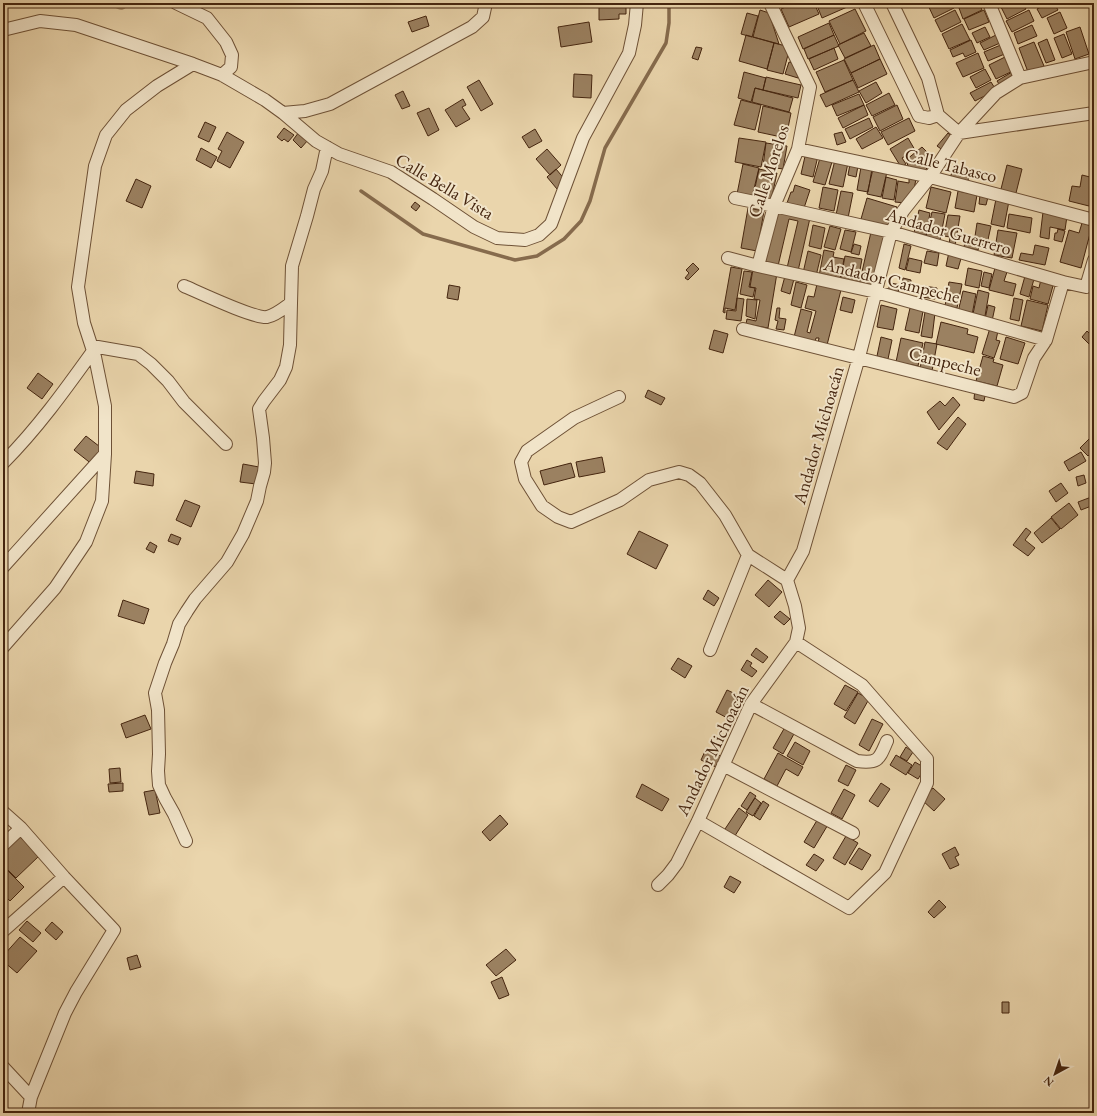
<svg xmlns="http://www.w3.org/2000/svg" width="1097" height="1116" viewBox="0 0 1097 1116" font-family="'EB Garamond',serif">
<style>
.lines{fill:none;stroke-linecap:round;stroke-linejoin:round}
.stream{stroke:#866b4d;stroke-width:3.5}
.canal{stroke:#b29977;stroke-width:12}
.building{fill:#9b8161;stroke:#45250f}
.street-casing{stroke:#6e5136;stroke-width:14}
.street{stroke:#f1e4c9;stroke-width:12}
.labels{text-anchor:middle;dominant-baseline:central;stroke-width:4;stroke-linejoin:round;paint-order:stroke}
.street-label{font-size:18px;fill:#45250f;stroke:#f1e4c9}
</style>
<rect width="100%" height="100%" fill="#ead5ac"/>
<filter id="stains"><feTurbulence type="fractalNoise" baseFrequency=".005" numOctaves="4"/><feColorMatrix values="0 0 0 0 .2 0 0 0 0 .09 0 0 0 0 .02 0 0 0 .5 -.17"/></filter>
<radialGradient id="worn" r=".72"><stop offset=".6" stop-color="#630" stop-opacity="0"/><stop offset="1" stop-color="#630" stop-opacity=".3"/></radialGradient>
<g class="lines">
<!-- stream -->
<path class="stream" d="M361,191L423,234L515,260L537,256L564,239L581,221L590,201L605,148L666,43L669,23V3"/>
<!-- canal -->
<path class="canal" d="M119,3L121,4"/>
</g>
<!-- building -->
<path class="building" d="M599,3H626V14H619V19L599,20Z
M795,3H814L819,14L789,27L781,9Z
M816,3H853L854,4L822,18Z
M927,3H952L954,8L934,18Z
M970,3H979L982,10L963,19L959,8Z
M1008,3H1023L1026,9L1007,19L1001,7Z
M1048,3H1054L1058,10L1042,18L1037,9Z
M855,9L866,31L840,44L829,21Z
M760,10L769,13L779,44L753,37Z
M955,10L961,22L941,32L935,20Z
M984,10L989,22L969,30L964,19Z
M1029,10L1034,21L1012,32L1006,21Z
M1060,12L1067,28L1054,34L1047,18Z
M747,13L758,16L752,37L741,34Z
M426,16L429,26L412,32L408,22Z
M589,22L592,42L561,47L558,27Z
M829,23L834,35L803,49L798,37Z
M962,24L970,40L949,49L942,34Z
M1032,25L1037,36L1018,44L1014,33Z
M985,27L990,37L977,43L972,33Z
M1080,27L1089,54L1075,59L1066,32Z
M864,33L871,46L845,58L838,45Z
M1064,34L1072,54L1062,58L1054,38Z
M746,35L774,43L767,69L739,61Z
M834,35L839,46L808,59L804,49Z
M996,35L1000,43L984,50L980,43Z
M1047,39L1055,60L1046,63L1038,43Z
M971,40L976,52L965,57L963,53L953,57L950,50Z
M1034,42L1044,66L1028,72L1019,48Z
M774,43L790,47L783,74L767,70Z
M1003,44L1007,53L988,61L984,52Z
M874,45L880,59L851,73L844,59Z
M696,47L702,48L698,60L692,58Z
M834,48L838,59L814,70L809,59Z
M978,53L984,68L963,77L956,63Z
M1009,55L1015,70L996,79L989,65Z
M880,59L887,74L858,88L851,73Z
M844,60L853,80L825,92L816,72Z
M789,62L793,63L799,73L798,78L785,74Z
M985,69L991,80L976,88L970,77Z
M744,72L766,78L763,90L755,88L751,102L738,98Z
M1012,72L1016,79L1001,87L997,81Z
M574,74L592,75L591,98L573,97Z
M766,77L801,85L798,98L763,90Z
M479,80L493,104L481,111L467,87Z
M853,80L859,92L826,107L820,95Z
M876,82L882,93L866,103L859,91Z
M991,82L996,90L975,101L970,93Z
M755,88L793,98L789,112L752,102Z
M403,91L410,106L402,109L395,95Z
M889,93L895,105L872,116L866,105Z
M859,94L864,105L837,116L832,105Z
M463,99L466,105L462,107L470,119L456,127L445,110Z
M741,100L761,105L755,130L734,125Z
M864,105L868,115L843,128L838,118Z
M897,105L903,119L880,131L873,117Z
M763,106L791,113L786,138L758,132Z
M429,108L439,130L428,136L417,113Z
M869,118L873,127L850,139L845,129Z
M909,118L915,131L888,145L881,132Z
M205,122L216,127L209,142L198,137Z
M876,127L883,138L862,149L856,139Z
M284,128L294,135L288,142L284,139L282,141L277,137Z
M535,129L542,141L529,148L522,137Z
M227,132L244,142L230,168L217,161L222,151L218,149Z
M299,132L308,140L301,148L293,140Z
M842,132L846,142L837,145L834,134Z
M948,133L954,138L944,151L937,146Z
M739,138L766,142L761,167L735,162Z
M908,138L915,150L902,158L906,164L901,167L890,149Z
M766,143L787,146L783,169L763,166Z
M922,147L935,160L924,171L909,169L906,160Z
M201,148L217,157L211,168L196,160Z
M547,149L561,165L550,175L536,159Z
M806,152L818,156L813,177L801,174Z
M820,158L832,162L825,185L813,182Z
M835,160L848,163L843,187L829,184Z
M743,164L759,168L752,197L737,194Z
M850,164L858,166L856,177L848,175Z
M1007,165L1022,169L1015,197L1000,193Z
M861,167L872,169L868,192L857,190Z
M556,169L566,181L557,189L547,177Z
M759,169L777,173L771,201L753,197Z
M873,169L887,172L881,197L867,194Z
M953,169L970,174L967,183L950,178Z
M1082,175L1094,178L1093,207L1069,201L1072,186L1080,187Z
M886,177L897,180L894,200L882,198Z
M909,178H916L914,191L905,203L895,202L898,181L909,183Z
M136,179L151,186L142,208L126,201Z
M795,185L810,190L804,208L787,203L791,192H793Z
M823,187L838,190L834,211L819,208Z
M931,187L951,192L946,213L926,208Z
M841,191L853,193L848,218L836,215Z
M958,191L977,195L974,212L955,208Z
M980,195L988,197L986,205L979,204Z
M867,198L897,207L891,228L861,219Z
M996,199L1009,201L1004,227L991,224Z
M415,202L420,206L416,211L411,207Z
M748,208L764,211L757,251L741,248Z
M776,210L810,218L798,271L787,268L798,221L789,219L778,266L764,262Z
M919,210L930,213L926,235L914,233Z
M932,212L945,214L940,240L926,237Z
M1043,212L1067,216L1065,230L1050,227L1049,239L1040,237Z
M1009,214L1032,218L1030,233L1007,228Z
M948,215L960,216L955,246L949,245L950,237L944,236Z
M977,223L991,226L987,244L983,243L982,248L979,247L978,250L964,247L965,241L974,243Z
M1082,223L1092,226L1081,268L1060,262L1069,230L1079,233Z
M813,225L825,228L821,249L809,246Z
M830,226L841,229L835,250L824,247Z
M1058,229L1065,231L1062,242L1054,240L1055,233H1057Z
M845,230L856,232L851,252L840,249Z
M998,230L1017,233L1012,258L994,255Z
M871,232L885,234L871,288L859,285Z
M854,244L861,246L859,255L851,253Z
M904,244L911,246L905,270L899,268Z
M1035,245L1049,248L1045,265L1019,260L1021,253L1033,255Z
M824,250L834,252L833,257L844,259L840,280L819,276Z
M808,251L821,255L816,276L803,273Z
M927,251L939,253L937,266L924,263Z
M949,252L962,255L958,269L946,266Z
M845,256L862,259L857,286L840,283Z
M909,258L922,261L920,273L906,270Z
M693,263L699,269L688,280L685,278L689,273L686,270Z
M731,267L742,269L735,310L725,308V313L723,312Z
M968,268L982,271L979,288L965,285Z
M995,268L1007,272L1004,281L1016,284L1013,296L989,290Z
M753,269L777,273L768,328L746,324L747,319L756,321L760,300L754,299L756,288L750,287Z
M744,271L752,272L749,287L755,288L753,297L740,294Z
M984,272L992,274L989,288L981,286Z
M785,276L794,279L790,294L781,291Z
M1025,276L1034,279L1029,297L1020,294Z
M903,278L911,280L910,290L899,288L898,294L888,292L890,283L902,285Z
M1041,279L1054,282L1048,304L1030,299L1033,286L1039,288Z
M796,282L807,285L801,308L791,305Z
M949,282L962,284L957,308L945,306Z
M817,284L841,290L827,345L818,343L819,338H816L815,342L794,337L801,309L812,312L807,332L810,333L816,311L805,308L808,296L814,297Z
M449,285L460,287L458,300L447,298Z
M924,286L937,288L935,299L922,297Z
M978,290L989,293L985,316L973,314Z
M963,291L976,294L972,315L958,312Z
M843,297L855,300L852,313L840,310Z
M737,298L744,299L741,321L726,319L727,310L736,311Z
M1014,298L1023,300L1019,321L1010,319Z
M747,299L757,300L755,319L746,316Z
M1027,300L1048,305L1042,331L1021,326Z
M881,305L897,309L893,330L877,327Z
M988,305L995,307L992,321L985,319Z
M777,308H780L779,318L786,319L784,330L776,329L778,321L775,320Z
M910,308L923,311L919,333L905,330Z
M925,312L935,313L932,338L921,336Z
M941,322L968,329L967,334L978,337L974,353L936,344Z
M990,328L998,331L996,340L1000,341L994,358L982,354Z
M714,330L728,334L723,353L709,349Z
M1087,331L1094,338L1089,344L1082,337Z
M881,337L892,340L888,359L877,356Z
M1006,337L1025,343L1018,364L1000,359Z
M901,338L923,343L918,366L896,362Z
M925,342L937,344L932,371L920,369Z
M983,356L994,359L993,362L1003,365L997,386L976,381Z
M38,373L53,384L42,399L27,388Z
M975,389L986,391L984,401L974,399Z
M648,390L665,398L661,405L645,397Z
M953,397L960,405L939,430L927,412L940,401L945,406Z
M958,417L966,424L947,450L937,443Z
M1094,434V450L1088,456L1080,448Z
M86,436L104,450L93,465L74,450Z
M1081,452L1086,461L1069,471L1064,462Z
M602,457L605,472L579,477L576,462Z
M571,463L575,477L544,485L540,471Z
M243,464L259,467L256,484L240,482Z
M136,471L154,474L153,486L134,483Z
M1084,475L1086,483L1078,486L1076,477Z
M1061,483L1068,493L1056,502L1049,491Z
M1094,496V505L1081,510L1078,502Z
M185,500L200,506L191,527L176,520Z
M1069,503L1078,515L1061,529L1051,517Z
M1051,518L1060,529L1042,543L1034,533Z
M1026,528L1031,532L1025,540L1035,548L1028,556L1013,545Z
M639,531L668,545L656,569L627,554Z
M171,534L181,538L178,545L168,541Z
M150,542L157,546L154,553L146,549Z
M768,580L782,592L769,607L755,595Z
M708,590L719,598L714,606L703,599Z
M123,600L149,609L144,624L118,616Z
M780,611L790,619L784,625L774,617Z
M756,648L768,657L763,663L751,655Z
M678,658L692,666L685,678L671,669Z
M747,660L752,663L750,666L757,671L752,677L741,670Z
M845,685L858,692L846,711L834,704Z
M727,690L738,695L734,703L740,706L733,721L716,712Z
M858,693L869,699L855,724L844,717Z
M145,715L151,729L126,738L121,724Z
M872,719L883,724L869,751L859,745Z
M785,727L795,732L783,754L773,748Z
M795,742L810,751L803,765L787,756Z
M906,747L913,752L907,761L900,757Z
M706,749L723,757L718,768L701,760Z
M778,753L803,767L798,776L786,769L777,786L764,779Z
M896,755L912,765L906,775L890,765Z
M915,762L925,768L918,779L908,773Z
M846,765L856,770L848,786L838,781Z
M120,768L121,782L110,783L109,769Z
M123,783V791L109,792L108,784Z
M881,783L890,789L878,807L869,801Z
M642,784L669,799L662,811L636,797Z
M933,788L945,799L934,811L922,800Z
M844,789L855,795L842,819L831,813Z
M155,790L160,813L149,815L144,792Z
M750,792L756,796L747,810L741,806Z
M755,798L761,803L753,816L746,812Z
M763,801L769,805L760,820L754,816Z
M739,808L748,815L733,839L723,832Z
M500,815L508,824L490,841L482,832Z
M819,817L829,823L814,848L804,842Z
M18,835L39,856L16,878L3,865V849Z
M846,836L858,843L845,865L833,858Z
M955,847L959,855L955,857L959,865L950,869L942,854Z
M859,848L871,855L862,870L849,863Z
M814,854L824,860L816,871L806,865Z
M3,866L24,887L10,901L3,894Z
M730,876L741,882L734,893L724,887Z
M939,900L946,907L934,918L928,912Z
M27,921L41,933L33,942L19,930Z
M52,922L63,932L56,940L45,930Z
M20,937L37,951L17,973L3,961V956Z
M506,949L516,960L496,976L486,965Z
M137,955L141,967L130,970L127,958Z
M502,977L509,995L499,999L491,982Z
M1002,1002H1009V1013H1002Z"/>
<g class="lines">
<!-- street casing -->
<g class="street-casing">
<path id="street" d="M176,3L207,18L226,42L232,55L231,67L222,75
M864,3L919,116L929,118L938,115
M892,3L928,78L938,115L959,133L1094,113
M989,3L1020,78
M3,30L40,21L76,25L193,64L222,75L265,100L283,113L316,141L339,154L391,172L433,199L474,227L497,238L525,240L539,235L551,224L583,138L629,53L635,25L637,3
M283,113L305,111L330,104L472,27L483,17L486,3
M798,149L930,177L1094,220
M735,198L774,206L891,232L1063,282L1086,287L1094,260
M728,258L758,266L876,292L1046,340
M758,266L774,206L798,149L810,87L784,33L770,3
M184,286C198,292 255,319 267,317C276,315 284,308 291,303L292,266L307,216L314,189L322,171L327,147
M743,329L1014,397L1022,393L1034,358L1046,340L1063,282
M92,346L138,354L151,364L168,381L184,402L226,444
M619,397L574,418L527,451L521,462L525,479L542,506L558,517L571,522L620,500L649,480L679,472L689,475L700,483L725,515L748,555L787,580
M3,463C37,429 65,390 93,351
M3,567L105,454
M3,647L55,588L86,542L102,501L105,454V406L95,357L84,323L78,287L95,166L106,135L126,110L157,86L193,64
M710,650L748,555
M751,704L857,761C879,764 879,759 887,741
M723,765L853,833
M3,812L21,828L64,877L114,930L76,992L65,1013L31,1097L28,1113
M698,821L849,908L885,873L927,783V759L862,685L796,642
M186,841L174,814L165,798L159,785L158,771L159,754L158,710L155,693L165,663L173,644L179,624L187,611L195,599L227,562L243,534L257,501L260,486L264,472L265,463L263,438L259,409L264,401L280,380L286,367L290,345L291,303
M3,845L21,828
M658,885L668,875L677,863L698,821L751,704L796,642L799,628L795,606L787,580L803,551L859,357L891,232L903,211L930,177L959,133L996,93L1020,78L1094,62
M3,931L64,877
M3,1067L31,1097"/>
</g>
<!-- street -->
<use href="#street" class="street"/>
</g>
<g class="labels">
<!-- street labels -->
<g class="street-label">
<text transform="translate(951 165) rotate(14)">Calle Tabasco</text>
<text transform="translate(768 171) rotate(-72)">Calle Morelos</text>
<text transform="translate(445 186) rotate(31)">Calle Bella Vista</text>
<text transform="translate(949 231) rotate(16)">Andador Guerrero</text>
<text transform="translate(892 280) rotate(14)">Andador Campeche</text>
<text transform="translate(945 361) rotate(14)">Campeche</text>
<text transform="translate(818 435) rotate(-74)">Andador Michoacán</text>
<text transform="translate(712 750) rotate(-64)">Andador Michoacán</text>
</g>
</g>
<!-- margin -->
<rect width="1097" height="1116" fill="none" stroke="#ead5ac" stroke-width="16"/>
<rect x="4" y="4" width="1089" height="1108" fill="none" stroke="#45250f" stroke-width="2"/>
<rect x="8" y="8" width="1081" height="1100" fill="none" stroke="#45250f"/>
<!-- north arrow -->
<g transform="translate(1055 1074) rotate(220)" stroke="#f1e4c9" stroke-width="3" paint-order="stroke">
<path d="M0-3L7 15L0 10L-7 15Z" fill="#45250f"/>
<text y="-6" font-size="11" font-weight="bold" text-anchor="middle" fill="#45250f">N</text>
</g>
<rect width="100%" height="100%" filter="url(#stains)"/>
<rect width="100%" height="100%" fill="url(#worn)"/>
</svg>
